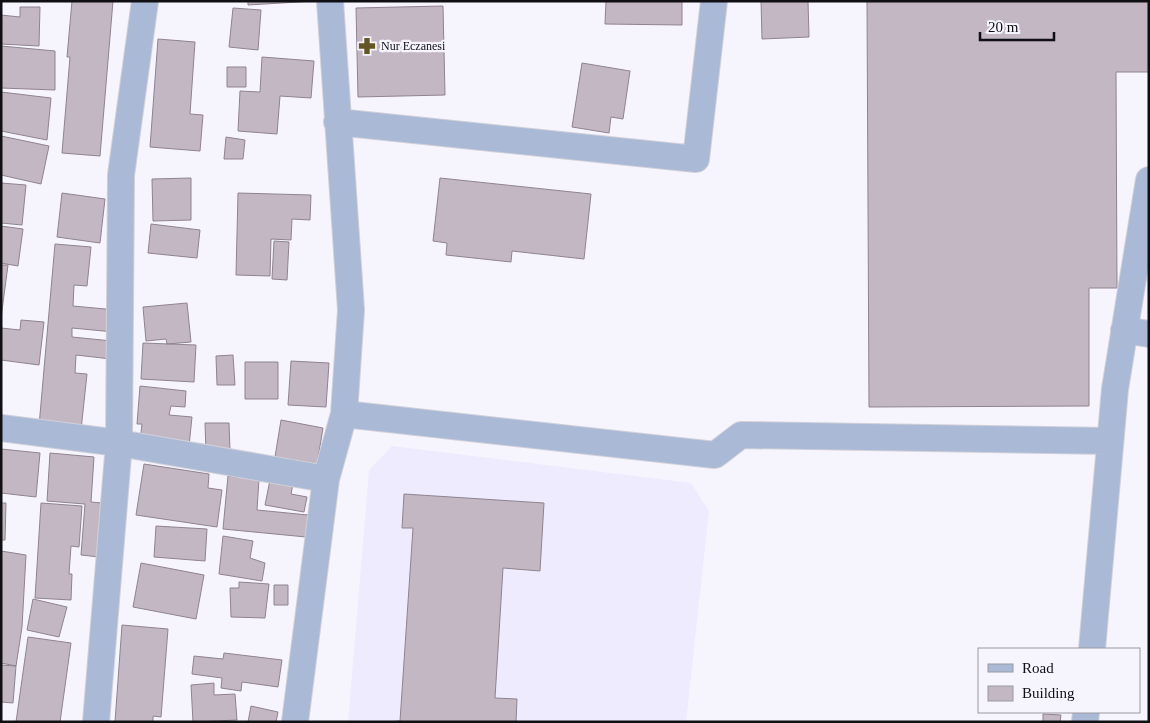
<svg xmlns="http://www.w3.org/2000/svg" width="1150" height="723" viewBox="0 0 1150 723" font-family="Georgia,serif">
<style>
.built{fill:#eeebfe}
.building{fill:#c3b7c3;stroke:#8f838f}
.lines{fill:none;stroke-linecap:round;stroke-linejoin:round}
.minor-casing{stroke:#d1d0d9;stroke-width:28}
.minor{stroke:#a9b9d6;stroke-width:26}
.labels{text-anchor:middle;dominant-baseline:central;stroke-width:4.5;stroke-linejoin:round;paint-order:stroke}
.poi-label{font-size:12px;fill:#100f14;stroke:#f6f5fe;text-anchor:start}
</style>
<rect width="100%" height="100%" fill="#f6f5fe"/>
<!-- built -->
<path class="built" d="M392,446L691,483L709,511L686,722H348L369,470Z"/>
<!-- building -->
<path class="building" d="M72,1H113L100,156L62,153L70,57H67Z
M248,1H315L248,5Z
M606,1H682V25L605,24Z
M761,1H808L809,37L762,39Z
M867,1H1149V72H1116L1117,288H1089V406L869,407Z
M443,6L445,95L358,97L356,8Z
M20,7H40L39,46L1,44V15L20,17Z
M233,8L261,10L258,50L229,47Z
M158,39L195,42L190,114L203,115L200,151L150,147Z
M1,46L55,51V90L1,88Z
M262,57L314,61L311,98L280,96L277,134L238,131L240,91L260,92Z
M582,63L630,71L623,119L611,117L609,133L572,127Z
M227,67H246V87H227Z
M1,92L51,98L47,140L1,131Z
M1,136L49,146L41,184L1,175Z
M226,137L245,140L243,159H224Z
M191,178V220L153,221L152,179Z
M440,178L591,194L584,259L512,251L511,262L446,255L447,243L433,241Z
M1,183L26,185L22,225L1,223Z
M62,193L105,199L100,243L57,237Z
M238,193L311,195L310,220L292,219L291,240L271,239L270,276L236,275Z
M151,224L200,230L197,258L148,253Z
M1,226L23,229L18,266L1,263Z
M274,241L289,242L287,280L272,279Z
M55,244L91,247L87,286L74,285L73,306L116,310L114,332L72,328V337L112,341L111,359L76,355L75,373L87,374L81,430L39,426Z
M1,265H8L1,318Z
M187,303L191,342L167,344L166,339L146,341L143,307Z
M21,320L44,322L39,365L1,360V328L20,330Z
M143,343L196,345L194,382L141,379Z
M233,355L235,385H217L216,356Z
M291,361L329,363L326,407L288,405Z
M245,362H278V399H245Z
M140,386L186,391L185,407L171,406L169,415L192,417L189,446L140,441L142,424H137Z
M281,420L323,428L317,464L275,457Z
M205,423H229L230,451L206,452Z
M1,449L40,453L36,497L1,493Z
M50,453L94,457L91,502L113,504L108,558L81,555L85,504L47,501Z
M144,464L209,474L208,488L222,490L217,527L136,515Z
M228,476L259,479L257,510L308,515L306,537L223,529Z
M270,480L293,484L291,494L307,497L304,512L265,505Z
M404,494L544,503L540,571L503,568L495,698L517,699L516,722H385L400,721L413,528H402Z
M1,503H6L5,540H1Z
M41,503L82,506L79,547L71,546L69,574H72L71,600L35,598Z
M156,526L207,529L205,561L154,557Z
M223,536L253,541L250,558L265,563L262,581L219,574Z
M1,551L26,555L22,627L16,666L1,663Z
M141,563L204,575L196,619L133,607Z
M239,582L269,584L265,618L231,617L230,588H239Z
M274,585H288V605H274Z
M33,599L67,607L59,637L27,630Z
M122,625L168,629L161,717L153,716V722H115Z
M28,637L71,643L60,722H16Z
M224,653L282,660L278,687L242,682L241,691L221,688L222,678L192,674L194,656L223,659Z
M1,665L16,666L13,703L1,702Z
M214,683V695L235,694L237,720L193,722L191,685Z
M251,706L278,712L276,722H248Z
M1043,714L1061,715L1060,722H1043Z"/>
<g class="lines">
<!-- minor casing -->
<g class="minor-casing">
<path id="minor" d="M337,122L696,159L714,1
M1124,330L1149,334
M344,414L715,455L741,435L1110,441
M1,428L119,443L326,479
M1092,649L1115,389L1149,180
M96,722L119,443L121,175L145,1
M295,722L326,479L344,414L351,310L330,1
M1085,722L1086,712"/>
</g>
<!-- minor -->
<use href="#minor" class="minor"/>
</g>
<!-- icons -->
<defs>
<g id="pharmacy-bare" transform="scale(1.35)"><path d="M-2-6h4v4h4v4h-4v4h-4v-4h-4v-4h4Z" fill="#645623" stroke="#f6f5fe" stroke-width="2.5" paint-order="stroke"/></g>
</defs>
<g fill-rule="evenodd">
<use href="#pharmacy-bare" x="367" y="46"/>
</g>
<g class="labels">
<!-- poi labels -->
<g class="poi-label">
<text x="381" y="46">Nur Eczanesi</text>
</g>
</g>
<!-- border -->
<rect width="1150" height="723" fill="none" stroke="#100f14" stroke-width="5"/>
<!-- legend -->
<rect x="978" y="648" width="162" height="65" fill="#f6f5fe" stroke="#9a99a0"/>
<rect x="988" y="664" width="25" height="8" fill="#a9b9d6" stroke="#9a99a0"/>
<text x="1022" y="673" font-size="15" fill="#100f14">Road</text>
<rect x="988" y="686" width="25" height="15" fill="#c3b7c3" stroke="#9a99a0"/>
<text x="1022" y="698" font-size="15" fill="#100f14">Building</text>
<!-- scale -->
<path d="M980 32v8h74v-8" fill="none" stroke="#100f14" stroke-width="2.5"/>
<text x="988" y="32" font-size="15" fill="#100f14" stroke="#f6f5fe" stroke-width="4" paint-order="stroke">20 m</text>
</svg>
